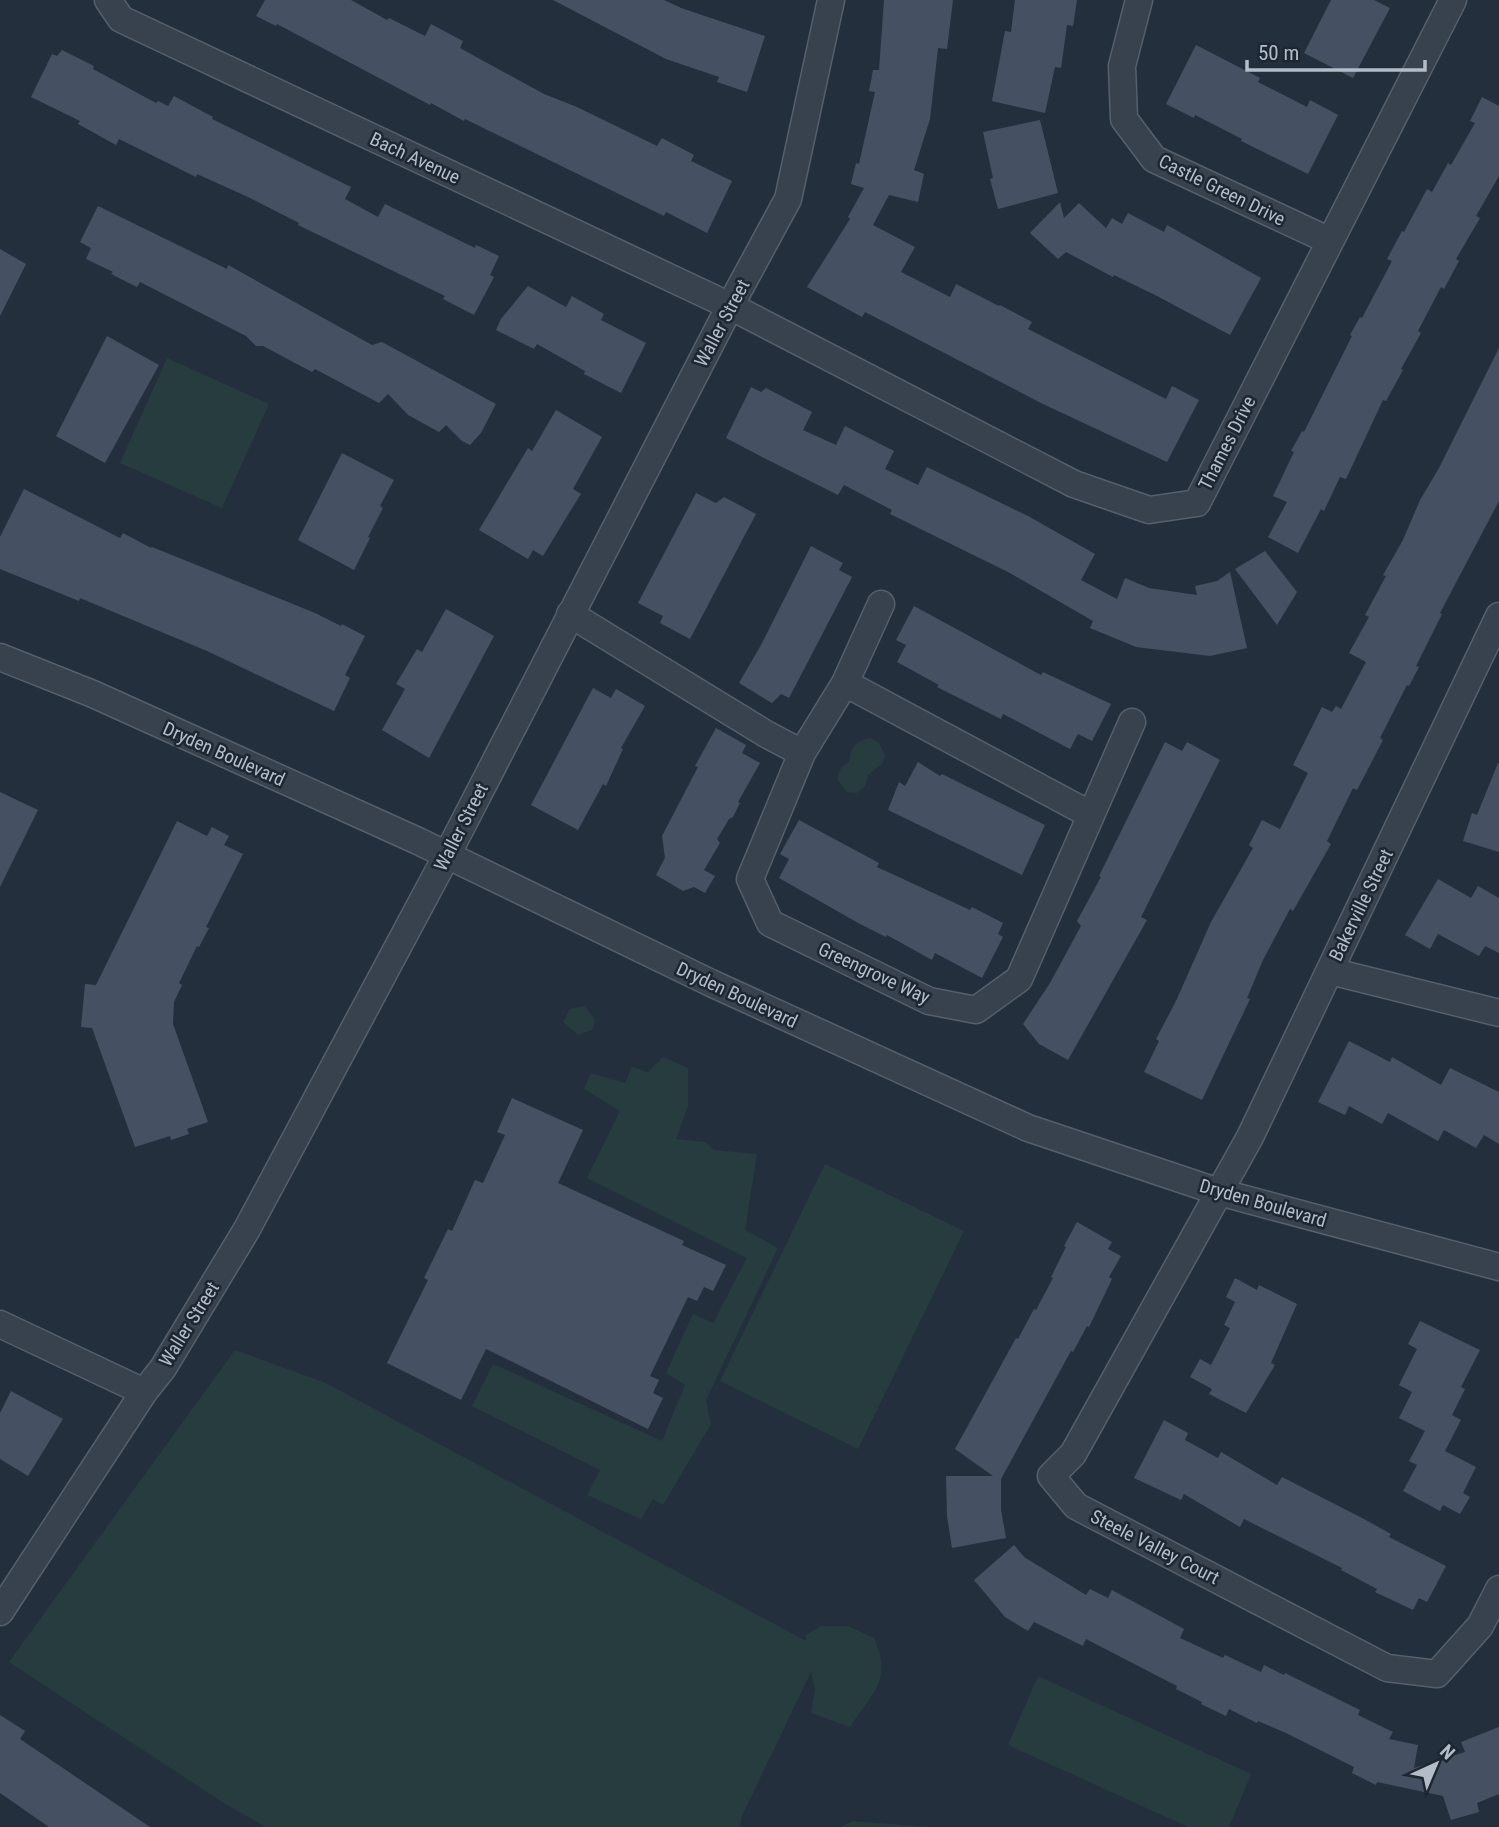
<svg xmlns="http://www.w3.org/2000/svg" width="1499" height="1827" viewBox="0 0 1499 1827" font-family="'Roboto Condensed',sans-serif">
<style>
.green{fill:#263c3f}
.building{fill:#455162}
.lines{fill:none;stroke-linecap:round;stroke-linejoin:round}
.minor-casing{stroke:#565f6c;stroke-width:29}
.minor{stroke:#38414e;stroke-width:26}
.labels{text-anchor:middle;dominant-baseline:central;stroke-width:5;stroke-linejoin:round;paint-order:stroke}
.street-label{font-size:19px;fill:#b4bcc9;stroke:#1d2633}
</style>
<rect width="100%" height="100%" fill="#242f3e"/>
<!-- green -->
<path class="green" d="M167,358L269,404L222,508L120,463Z
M870,738L879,743L885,755L883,763L868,775L865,786L857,793L847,792L837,779L841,768L849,762C852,747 854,742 870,738Z
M585,1006L595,1020L592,1030L578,1035L563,1022L570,1009Z
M663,1057L688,1068V1106L676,1139L705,1142L714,1150L757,1154L745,1230L778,1248L706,1400L711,1424L663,1505L653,1499L641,1519L587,1495L600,1470L472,1406L493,1364L662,1441L685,1385L666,1373L693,1314L713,1323L747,1258L587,1178L620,1111L584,1089L591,1073L625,1083L632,1067L648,1072Z
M825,1164L964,1231L858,1449L720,1381Z
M235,1350L326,1383L806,1641V1635L820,1626H848L874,1638C893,1680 872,1693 850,1727L811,1713L815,1690L811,1672L742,1816L740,1827H266L222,1802L9,1662Z
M1038,1676L1251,1774L1229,1827H1188L1008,1745Z
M853,1821L929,1827H841Z"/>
<!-- building -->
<path class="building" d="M265,0H351L387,20L389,18L425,36L431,24L463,41L460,48L544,94L577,107L657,146L662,138L694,155L691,161L732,181L707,233L666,212L664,216L465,119L464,121L431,103L430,105L277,24L276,26L256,16Z
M553,0H664L681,8L765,36L747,92L717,82L719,77L666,59Z
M884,0H953L947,49L938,48L930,119L914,170L924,174L918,202L889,195L873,225L915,247L901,272L950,297L956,284L999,306L1000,305L1032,322L1028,329L1166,399L1172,386L1199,400L1167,462L1043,404L865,312L862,317L807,287L850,219L848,217L864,188L851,184L856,163L859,164L875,92L869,91L873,70H879Z
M1015,0H1077L1073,26L1067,25L1061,68L1055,67L1045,113L992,101L1005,31L1011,32Z
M1331,0H1374L1390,8L1353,78L1304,53Z
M1196,45L1260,78L1258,82L1307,107L1310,100L1338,115L1308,174L1241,141L1242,139L1195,115L1194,118L1166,104Z
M62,50L94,66L93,69L156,103L158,101L168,106L174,96L213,117L212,119L351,187L345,199L378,217L385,204L475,248L476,245L499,256L490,275L494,277L474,315L443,299L445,296L298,225L299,223L248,197L197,174L196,177L119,139L116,145L78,124L80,121L31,97L52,54L57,56Z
M1482,97L1499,106V176L1476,216L1480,218L1456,259L1459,261L1444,289L1441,287L1418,331L1421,333L1401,369L1403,370L1386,401L1383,400L1346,479L1340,477L1324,511L1321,509L1298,553L1268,537L1287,502L1273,496L1294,452L1291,451L1302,431L1304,432L1352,336L1350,335L1360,317L1362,318L1392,261L1387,259L1402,231L1404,232L1427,189L1432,192L1448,163L1451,165L1475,123L1470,121Z
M1040,120L1058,193L998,209L990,179L993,178L983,132Z
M1060,202L1064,218L1079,203L1106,228L1112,218L1122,224L1128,213L1164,232L1167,225L1261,278L1230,335L1157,296L1114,275L1113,277L1066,252L1058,259L1030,233Z
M98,206L227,269L228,265L372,345L382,342L496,404L481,433L470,445L462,441L446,425L439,432L408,415L388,394L379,403L315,369L312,372L263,346H256L246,336L140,282L137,287L111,274L113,272L86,259L91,248L80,242Z
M0,249L26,264L0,316Z
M528,286L566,307L572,296L604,314L601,320L646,343L621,393L584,374L585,371L537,344L534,349L496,330L501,319Z
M107,336L159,365L105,463L56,436Z
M1499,348V501L1440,613L1442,614L1416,666L1419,667L1409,686L1407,685L1380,738L1383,740L1368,769L1357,790L1353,788L1327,841L1331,844L1293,911L1290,909L1263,960L1247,998L1250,999L1202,1100L1144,1072L1159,1041L1156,1039L1176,1001L1211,922L1253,848L1249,845L1262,820L1280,829L1308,773L1293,765L1322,707L1332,712L1336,706L1341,709L1366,662L1349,653L1369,617L1365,615L1386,576L1383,575L1403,540L1420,500L1439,468Z
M751,387L761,392L766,388L812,412L803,430L836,445L845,426L894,451L885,469L918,485L927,467L1028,516L1095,554L1081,580L1117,599L1125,578L1149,588L1197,595L1195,586L1217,581L1230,572L1247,648L1210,656L1136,647L1090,628L1093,621L1008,572L890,514L892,510L844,485L838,495L764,458L726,438Z
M556,410L602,437L573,489L581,494L569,513L543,556L533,550L528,559L479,530L528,448L532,451Z
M342,453L394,480L380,506L383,508L368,537L370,538L354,570L298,540Z
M24,489L120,538L123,533L151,548L152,547L315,613L341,626L342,624L365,636L345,675L350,678L334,711L207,651L80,598L79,601L0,569V537Z
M696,493L716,503L724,497L756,514L690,639L660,623L663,616L638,603Z
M811,546L843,563L839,570L852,577L789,698L781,694L772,703L739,683L761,645Z
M1265,551L1297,592L1277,625L1235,569Z
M914,606L1041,675L1043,672L1111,704L1092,741L1078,734L1070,749L1003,714L1001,719L937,687L939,685L897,662L906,645L896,640Z
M446,609L494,636L429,758L382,730L405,689L396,684L417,649L422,652Z
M593,688L611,698L616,689L645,706L621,748L623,749L606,786L603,784L578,830L531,805Z
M716,728L746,745L742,753L760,763L738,802L740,803L733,817L729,819L717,839L720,843L704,870L715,876L705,893L694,887L683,891L656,875L665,858L662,836L698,767L695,766Z
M1165,742L1182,751L1187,742L1220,760L1141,917L1147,920L1068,1060L1039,1044L1023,1024L1050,983L1081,926L1077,921L1101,877L1099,876Z
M918,762L940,776L942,774L1045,825L1022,875L888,810L899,782L905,786Z
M1498,763H1499V852L1463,841L1472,813L1477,815Z
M0,792L38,810L0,887Z
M799,820L879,863L877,867L970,910L972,907L1003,923L998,934L1003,937L982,978L935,953L932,960L887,935L886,937L860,924L779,878L789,859L780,854Z
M177,821L207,836L212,827L229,836L224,845L243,854L206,927L209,928L199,947L197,946L179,983L182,985L174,1002L173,1024L208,1122L187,1129L189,1134L171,1140L170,1136L135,1147L92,1028L81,1027L85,984L96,985Z
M1438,879L1471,898L1478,886L1499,898V953L1485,946L1479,956L1438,934L1430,949L1405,935Z
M1349,1041L1390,1062L1392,1057L1441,1085L1450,1068L1499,1092V1144L1484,1135L1476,1148L1444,1130L1438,1141L1388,1113L1382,1124L1349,1106L1345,1115L1318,1102Z
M512,1098L583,1130L558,1183L684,1241L682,1245L726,1265L713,1291L704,1287L697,1301L688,1297L650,1376L659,1380L653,1393L663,1398L648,1429L486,1349L461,1400L387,1363L428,1280L424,1278L448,1229L452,1231L475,1180L483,1183L505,1135L497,1132Z
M1077,1222L1112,1242L1108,1249L1121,1256L1109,1277L1112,1279L1089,1327L1087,1326L1073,1352L1071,1351L1001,1479V1510L1006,1538L952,1548L947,1516L946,1476H993L955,1449L1016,1338L1018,1339L1034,1309L1036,1310L1053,1278L1051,1277L1066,1247L1064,1246Z
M1235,1278L1257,1290L1259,1285L1297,1304L1271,1363L1275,1365L1246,1413L1209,1394L1212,1389L1190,1377L1200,1359L1211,1365L1230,1328L1224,1325L1235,1302L1226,1297Z
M1420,1321L1480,1350L1461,1387L1465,1389L1452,1415L1461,1420L1445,1451L1476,1467L1463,1493L1470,1497L1460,1514L1443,1505L1440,1511L1403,1491L1417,1465L1409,1461L1425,1431L1399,1418L1412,1392L1399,1385L1417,1349L1408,1344Z
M11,1391L63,1419L28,1476L0,1459V1413Z
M1164,1420L1188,1433L1185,1440L1218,1458L1221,1452L1277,1485L1282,1477L1364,1519L1391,1534L1389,1537L1446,1566L1427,1602L1419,1598L1413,1610L1375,1592L1377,1589L1341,1570L1342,1568L1244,1519L1240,1527L1184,1494L1181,1500L1134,1478Z
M1014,1545L1024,1557L1086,1595L1090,1589L1108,1598L1112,1590L1184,1629L1180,1638L1223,1658L1225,1655L1261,1672L1264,1665L1284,1675L1285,1673L1360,1710L1358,1715L1393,1732L1389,1739L1418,1745L1414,1768L1465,1752L1461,1742L1499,1727V1794L1477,1803L1479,1812L1451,1820L1443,1796L1377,1782L1376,1785L1352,1773L1354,1767L1286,1733L1258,1721L1257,1723L1229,1709L1226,1716L1201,1704L1202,1702L1176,1689L1177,1686L1086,1639L1083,1646L1034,1622L1028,1631L1005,1617L974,1580Z
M0,1715L25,1731L20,1739L150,1827H49L0,1793Z"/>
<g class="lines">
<!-- minor casing -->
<g class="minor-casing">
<path id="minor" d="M108,0L121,19L730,306L1074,484L1149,510L1197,503L1453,0
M1139,0L1122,66L1124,119L1154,159L1330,241
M881,604L845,683L802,753L750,879L770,923L929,1001L976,1010L1019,979L1132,722
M570,614L766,734L802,753
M1499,616L1250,1137L1073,1454L1051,1476L1076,1506L1387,1668L1437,1674L1480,1626L1499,1589
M0,657L93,694L418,841L711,983L1028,1128L1219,1192L1499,1267
M845,683L1091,815
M1330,971L1499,1013
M0,1324L144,1392
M0,1612L144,1392L163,1368L247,1229L447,855L730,306L788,199L831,0"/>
</g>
<!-- minor -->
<use href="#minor" class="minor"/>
</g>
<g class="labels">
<!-- street labels -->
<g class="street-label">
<text transform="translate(415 158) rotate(25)">Bach Avenue</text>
<text transform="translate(1222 190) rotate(26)">Castle Green Drive</text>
<text transform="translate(722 323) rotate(-62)">Waller Street</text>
<text transform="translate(1227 443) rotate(-63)">Thames Drive</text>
<text transform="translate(224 754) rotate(24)">Dryden Boulevard</text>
<text transform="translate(461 827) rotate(-63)">Waller Street</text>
<text transform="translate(1361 905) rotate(-64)">Bakerville Street</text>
<text transform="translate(874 973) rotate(25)">Greengrove Way</text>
<text transform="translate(737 995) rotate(25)">Dryden Boulevard</text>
<text transform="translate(1263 1203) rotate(16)">Dryden Boulevard</text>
<text transform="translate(189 1324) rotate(-58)">Waller Street</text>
<text transform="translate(1155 1547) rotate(27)">Steele Valley Court</text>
</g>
</g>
<!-- north arrow -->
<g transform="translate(1436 1764) rotate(44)" stroke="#1d2633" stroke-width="5" paint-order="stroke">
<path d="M0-5L12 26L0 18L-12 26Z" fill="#b4bcc9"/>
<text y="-10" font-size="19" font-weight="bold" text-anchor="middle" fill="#b4bcc9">N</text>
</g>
<!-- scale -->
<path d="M1247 60v10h178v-10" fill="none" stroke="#b4bcc9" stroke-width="3.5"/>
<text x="1258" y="60" font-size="21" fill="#b4bcc9" stroke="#1d2633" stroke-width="5" paint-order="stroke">50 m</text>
</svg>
